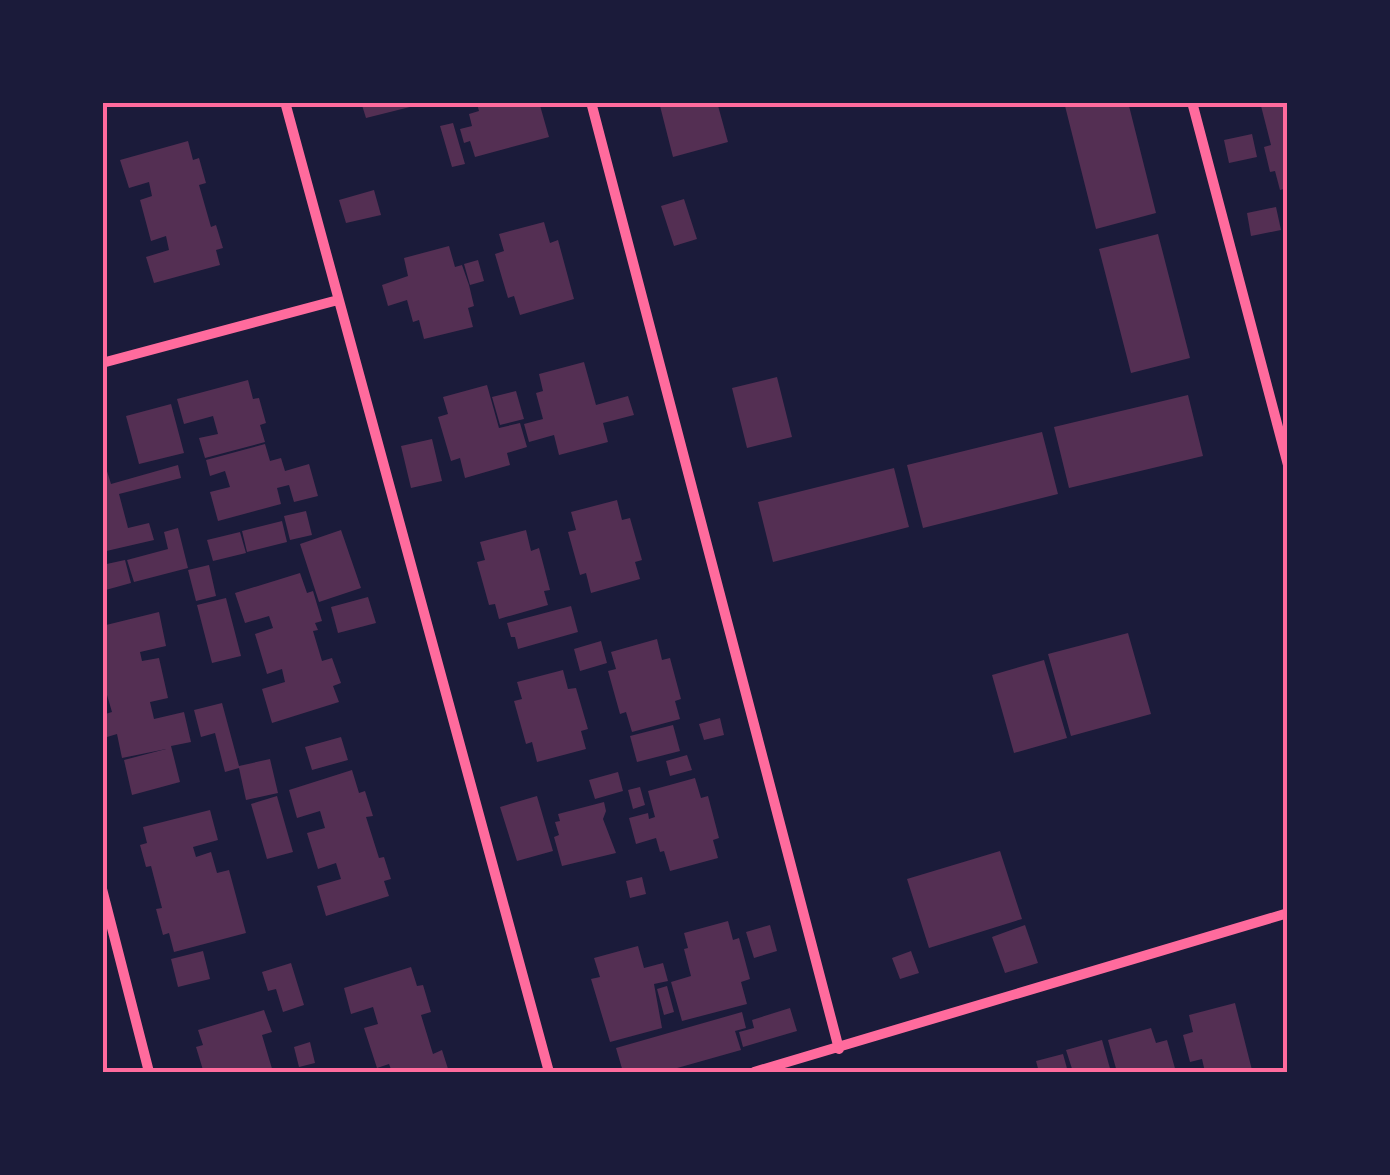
<svg xmlns="http://www.w3.org/2000/svg" width="1390" height="1175" viewBox="0 0 1390 1175" font-family="Arial,sans-serif">
<style>
.building{fill:#542f53}
.lines{fill:none;stroke-linecap:round;stroke-linejoin:round}
.minor{stroke:#ff6b9d;stroke-width:10}
.neatline{fill:none;stroke:#ff6b9d;stroke-width:4}
</style>
<rect width="100%" height="100%" fill="#1b1b3a"/>
<!-- building -->
<path class="building" d="M361,102H413L414,106L366,118Z
M539,102L549,137L475,157L470,141L464,143L460,129L472,126L469,114L479,111L477,104Z
M659,102H717L728,142L673,157Z
M1064,102H1128L1156,213L1096,229Z
M1260,102H1288V188L1280,190L1275,171L1270,172L1264,147L1271,145Z
M453,123L465,164L452,167L440,126Z
M1252,134L1257,157L1229,163L1224,140Z
M188,141L193,160L199,158L206,183L199,185L211,227L216,225L223,248L216,250L220,265L154,283L146,257L169,250L166,236L151,241L140,200L152,196L149,182L129,188L120,160Z
M374,190L381,215L346,223L339,200Z
M684,199L697,239L674,246L661,206Z
M1276,207L1281,230L1251,236L1247,213Z
M544,222L550,243L558,240L574,299L520,315L514,296L508,298L502,278L495,254L504,251L499,234Z
M1158,234L1190,358L1131,373L1099,249Z
M449,246L455,267L462,265L469,285L474,306L468,308L473,327L424,339L419,320L413,322L407,300L388,306L382,285L408,276L404,258Z
M478,260L484,281L470,285L464,264Z
M584,362L596,405L628,396L634,415L603,423L608,442L559,455L554,435L529,442L524,424L543,419L536,393L543,391L539,374Z
M777,377L792,437L747,448L732,388Z
M248,380L253,399L259,398L266,423L260,425L265,442L205,458L199,438L218,434L213,416L184,424L177,399Z
M487,385L499,428L520,423L527,447L507,453L510,465L465,478L460,458L451,461L438,417L448,414L443,397Z
M516,391L524,419L500,425L492,397Z
M1188,395L1203,456L1069,488L1054,427Z
M171,404L184,453L139,464L126,416Z
M1042,432L1058,494L923,528L907,465Z
M432,439L442,481L411,488L401,446Z
M265,444L270,461L281,458L285,471L309,464L318,496L294,502L289,485L277,488L281,504L218,521L210,492L230,487L225,471L210,476L206,460Z
M102,455L111,484L178,465L181,478L119,494L128,528L149,523L154,540L102,552Z
M894,468L909,527L773,562L758,502Z
M617,500L622,520L630,518L642,560L635,562L640,579L591,593L586,573L580,575L568,532L576,530L571,512Z
M306,511L312,535L290,540L284,516Z
M282,521L287,542L247,552L242,531Z
M178,528L188,568L134,582L127,560L168,549L164,532Z
M341,530L361,588L319,602L300,544Z
M526,530L531,551L539,548L550,590L544,591L548,605L499,619L495,604L489,605L477,562L485,560L480,542Z
M240,532L246,553L213,561L207,540Z
M125,560L131,583L102,591V565Z
M209,565L216,596L196,601L188,570Z
M300,573L307,593L313,591L322,621L315,623L318,630L313,631L322,661L332,658L341,683L333,686L339,702L272,723L262,689L285,682L282,669L267,674L255,634L273,628L269,616L245,623L235,593Z
M368,597L376,623L338,633L331,607Z
M226,598L241,656L212,663L197,605Z
M571,606L578,632L518,649L515,637H511L507,623Z
M159,612L166,646L140,652L142,661L159,658L168,698L150,702L154,719L184,712L191,742L171,746L180,782L132,795L124,760L166,749L122,758L117,734L107,737L102,715L112,712L102,678V626Z
M1128,633L1151,714L1071,736L1048,654Z
M657,639L662,660L670,658L681,699L675,701L680,719L632,732L626,712L620,714L608,671L616,669L611,652Z
M601,641L607,663L580,671L574,649Z
M1044,660L1067,738L1014,753L992,675Z
M563,670L568,689L576,688L588,729L581,731L586,749L537,762L532,742L526,744L514,701L522,699L517,682Z
M222,703L239,766L270,759L278,793L246,800L239,768L225,772L215,733L201,737L194,710Z
M720,718L724,735L704,740L699,724Z
M673,725L680,751L637,762L630,736Z
M341,737L348,760L312,770L305,747Z
M687,755L692,770L670,776L666,761Z
M352,770L359,793L365,791L373,816L366,817L379,858L384,857L391,879L384,881L389,896L326,916L317,886L341,879L336,863L318,869L307,833L325,828L320,811L297,818L289,790Z
M618,772L623,791L595,799L589,780Z
M695,778L701,798L708,796L719,838L713,840L718,858L670,871L664,851L660,852L656,838L636,844L629,818L648,813L649,819L655,817L648,791Z
M640,787L645,805L633,809L628,790Z
M277,796L293,852L267,859L251,804Z
M537,796L553,851L517,861L500,807Z
M604,802L606,811L603,819L616,853L562,866L554,837L559,835L555,822L560,821L558,814Z
M210,810L218,840L193,847L196,857L211,852L217,873L229,870L246,933L174,952L169,933L163,935L156,909L162,908L151,866L146,867L140,845L147,843L143,827Z
M1000,851L1022,919L929,948L907,879Z
M642,877L646,894L630,898L626,881Z
M728,921L733,940L739,938L750,979L741,982L747,1004L682,1021L671,982L691,976L684,949L688,948L684,933Z
M770,925L777,951L754,958L746,932Z
M1025,925L1038,963L1005,973L992,937Z
M638,946L644,968L663,963L668,981L654,984L662,1028L610,1042L591,979L600,977L594,958Z
M203,951L210,979L178,987L171,959Z
M911,951L919,973L900,979L892,958Z
M291,963L304,1005L283,1012L276,989L268,991L262,972Z
M411,967L417,986L423,985L431,1012L421,1015L433,1054L442,1050L449,1072H392L389,1064L377,1068L364,1028L378,1024L373,1007L351,1014L344,988Z
M667,986L674,1012L664,1015L657,989Z
M1235,1003L1252,1070L1205,1072L1202,1059L1190,1062L1183,1035L1193,1032L1189,1015Z
M790,1008L797,1031L743,1047L739,1032L754,1028L752,1020Z
M264,1010L272,1032L262,1035L273,1072H209L208,1068L203,1070L196,1047L203,1045L198,1030Z
M742,1012L746,1028L735,1031L741,1050L663,1072H623L616,1048Z
M1151,1028L1156,1043L1167,1040L1176,1072H1117L1108,1040Z
M1102,1040L1111,1072H1073L1066,1050Z
M310,1042L315,1063L299,1067L294,1047Z
M1063,1054L1068,1072H1039L1036,1061Z"/>
<g class="lines">
<!-- minor -->
<path class="minor" d="M285,102L549,1072
M591,102L839,1049
M1192,102L1288,465
M102,363L338,300
M102,889L149,1072
M754,1072L1288,913"/>
</g>
<!-- border -->
<rect width="1390" height="1175" fill="none" stroke="#1b1b3a" stroke-width="210"/>
<rect x="105" y="105" width="1180" height="965" class="neatline"/>
</svg>
